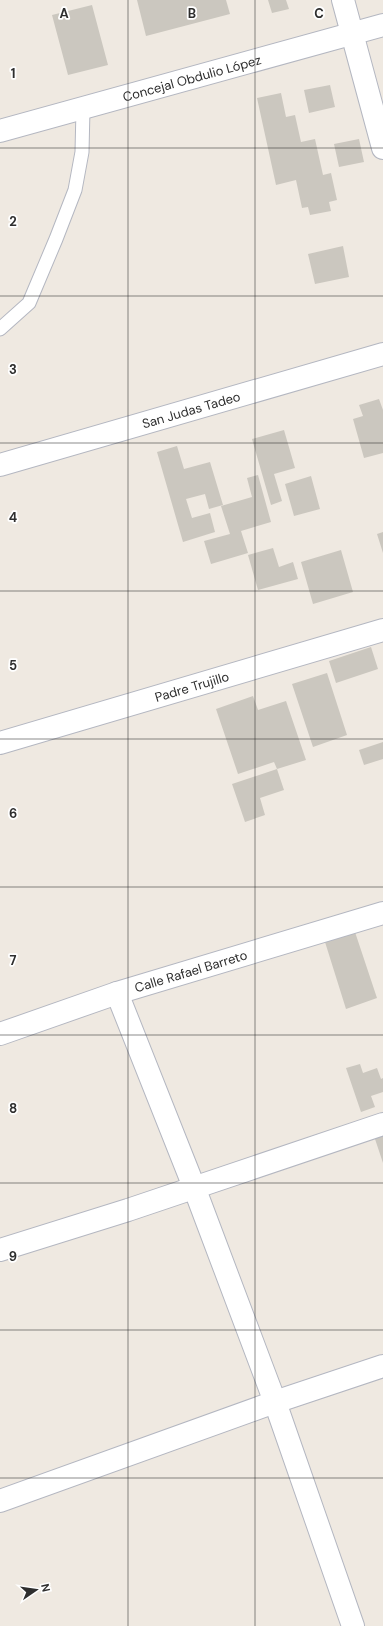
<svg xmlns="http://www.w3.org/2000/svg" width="383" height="1626" viewBox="0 0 383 1626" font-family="'DM Sans',sans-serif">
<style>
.building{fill:#cbc7bf}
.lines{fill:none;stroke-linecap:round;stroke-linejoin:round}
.lane-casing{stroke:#b4b7c1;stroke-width:15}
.street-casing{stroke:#b4b7c1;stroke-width:24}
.secondary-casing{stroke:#b4b7c1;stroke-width:24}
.lane{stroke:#fff;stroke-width:13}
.street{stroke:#fff;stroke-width:22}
.secondary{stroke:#fff;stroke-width:22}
.grid{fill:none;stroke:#2e2e2e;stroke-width:1;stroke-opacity:0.55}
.labels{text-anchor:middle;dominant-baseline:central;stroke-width:3.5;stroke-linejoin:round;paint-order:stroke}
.street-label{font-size:13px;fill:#2e2e2e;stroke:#fff}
.grid-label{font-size:13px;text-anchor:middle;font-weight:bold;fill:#2e2e2e;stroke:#fff;stroke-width:3.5;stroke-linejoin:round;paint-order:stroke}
</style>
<rect width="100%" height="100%" fill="#efe9e1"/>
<!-- building -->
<path class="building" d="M137,0H226L230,14L146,36Z
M268,0H286L289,9L272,13Z
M92,5L108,65L68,75L52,15Z
M330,85L335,107L309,113L304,90Z
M281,93L286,117L295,115L301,142L315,139L323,175L331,173L337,200L329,202L331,211L310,215L308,207L302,208L296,180L276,185L257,98Z
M359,139L364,162L339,167L334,144Z
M343,246L349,277L315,284L308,254Z
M379,399L383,410V453L364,458L353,419L363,416L359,405Z
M284,430L295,468L274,474L282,501L271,505L252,439Z
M177,446L184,469L210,462L223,505L209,509L205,494L186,499L192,518L210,513L215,532L183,542L157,452Z
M258,475L271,522L241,531L248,553L211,564L204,541L230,534L221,506L252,497L247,478Z
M311,476L320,509L294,516L285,484Z
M383,532V553L377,534Z
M273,548L279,567L293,562L298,579L258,590L248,555Z
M341,550L353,592L313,604L301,562Z
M371,647L378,669L336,683L329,661Z
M327,673L347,735L313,747L292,684Z
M253,696L258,710L286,701L306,760L277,769L274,762L238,774L216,709Z
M383,742V759L364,765L359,750Z
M277,769L284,790L260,798L265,815L245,822L232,784Z
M355,932L377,998L346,1009L325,942Z
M360,1064L363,1073L377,1068L381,1079L383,1078V1092L371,1096L375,1107L361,1112L346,1068Z
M383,1133V1163L374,1136Z"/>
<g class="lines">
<!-- lane casing -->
<g class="lane-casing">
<path id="lane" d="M0,329L29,303L56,239L75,190L82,152L83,109"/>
</g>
<!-- street casing -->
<g class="street-casing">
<g id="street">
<path d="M343,0L383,148"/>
<path id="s1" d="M0,465L383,354"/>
<path id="s2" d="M0,743L383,630"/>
<path d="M117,993L194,1187L275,1402L353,1626"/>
<path id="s3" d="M0,1034L117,993L383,913"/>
<path d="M0,1250L128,1210L383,1124"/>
<path d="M0,1501L275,1402L383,1366"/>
</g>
</g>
<!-- secondary casing -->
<g class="secondary-casing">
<g id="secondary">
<path id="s4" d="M0,131L383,25"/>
</g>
</g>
<!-- lane -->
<use href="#lane" class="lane"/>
<!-- street -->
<use href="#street" class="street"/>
<!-- secondary -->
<use href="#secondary" class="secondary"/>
</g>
<!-- grid -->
<path class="grid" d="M128,0V1626M255,0V1626M0,148H383M0,296H383M0,443H383M0,591H383M0,739H383M0,887H383M0,1035H383M0,1183H383M0,1330H383M0,1478H383"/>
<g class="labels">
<!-- street labels -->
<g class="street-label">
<text stroke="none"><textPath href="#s4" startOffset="199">Concejal Obdulio López</textPath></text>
<text stroke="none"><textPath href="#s1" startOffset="199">San Judas Tadeo</textPath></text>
<text stroke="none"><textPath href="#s2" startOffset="200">Padre Trujillo</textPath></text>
<text stroke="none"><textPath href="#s3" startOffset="201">Calle Rafael Barreto</textPath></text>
</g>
</g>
<g class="grid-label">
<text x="64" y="18">A</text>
<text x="192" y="18">B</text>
<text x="319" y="18">C</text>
<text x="13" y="78">1</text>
<text x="13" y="226">2</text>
<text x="13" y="374">3</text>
<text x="13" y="522">4</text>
<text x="13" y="670">5</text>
<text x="13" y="818">6</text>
<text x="13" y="965">7</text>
<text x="13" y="1113">8</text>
<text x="13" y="1261">9</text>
</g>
<!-- north arrow -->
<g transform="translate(36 1590) rotate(77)" stroke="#ffffff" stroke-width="3" paint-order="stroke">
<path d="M0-3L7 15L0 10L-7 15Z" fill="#2e2e2e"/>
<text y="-6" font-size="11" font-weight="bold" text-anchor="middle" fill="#2e2e2e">N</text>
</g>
</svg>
